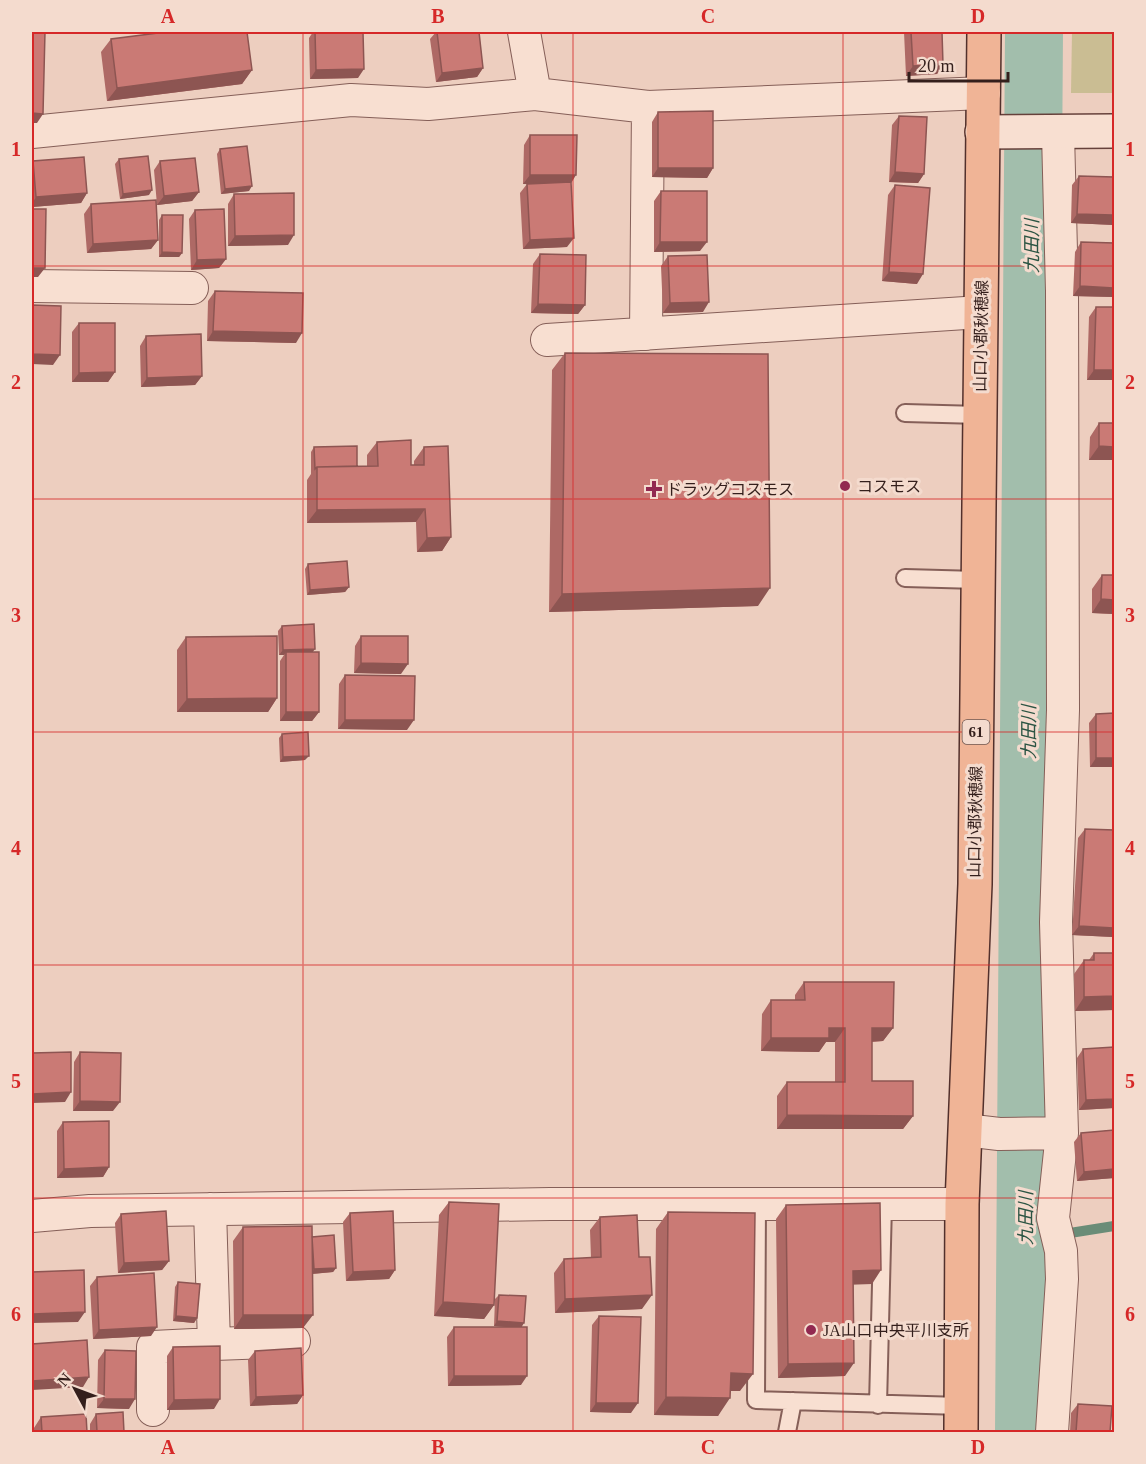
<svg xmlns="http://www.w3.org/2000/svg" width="1146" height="1464" viewBox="0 0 1146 1464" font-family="'Times New Roman','Noto Sans JP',serif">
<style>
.green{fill:#cabd93}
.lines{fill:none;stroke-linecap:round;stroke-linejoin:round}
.stream{stroke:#6a8c77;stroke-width:10}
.river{stroke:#a2beac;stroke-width:58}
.lane-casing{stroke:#855f58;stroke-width:20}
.street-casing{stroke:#855f58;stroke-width:34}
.secondary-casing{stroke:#66413b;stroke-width:36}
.primary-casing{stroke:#52302c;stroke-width:36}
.lane{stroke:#f8dfd1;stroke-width:16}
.street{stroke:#f8dfd1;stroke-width:32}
.secondary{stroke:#f8dfd1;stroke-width:33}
.primary{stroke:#f0b496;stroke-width:33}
.wall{fill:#ae6965}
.shaded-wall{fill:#8d5552}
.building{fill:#ca7a75;stroke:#8d5552;stroke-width:1.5}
.grid{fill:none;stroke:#d62828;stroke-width:1.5;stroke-opacity:0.55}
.poi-dot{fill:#922950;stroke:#f4dbce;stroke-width:2}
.labels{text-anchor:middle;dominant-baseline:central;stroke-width:6;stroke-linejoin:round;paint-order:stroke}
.shield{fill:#f4dbce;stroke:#6e5751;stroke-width:1.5}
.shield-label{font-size:15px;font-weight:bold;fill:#341f1c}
.street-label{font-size:16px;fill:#341f1c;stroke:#f4dbce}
.poi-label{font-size:16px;fill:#341f1c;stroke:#f4dbce;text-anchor:start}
.water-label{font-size:18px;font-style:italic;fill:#2b5443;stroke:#f4dbce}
.neatline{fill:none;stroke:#d62828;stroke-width:2}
.grid-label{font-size:20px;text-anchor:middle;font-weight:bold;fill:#d62828}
</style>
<rect width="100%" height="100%" fill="#edcebf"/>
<!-- green -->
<path class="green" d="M1072,32H1114V93H1071Z"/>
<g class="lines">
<!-- stream -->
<path class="stream" d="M1026,1240L1114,1226"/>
<!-- river -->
<path class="river" d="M1024,1432L1034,32"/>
<!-- lane casing -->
<g class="lane-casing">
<path id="lane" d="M905,413L980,415
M905,578L978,580
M757,1203L756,1400L961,1406
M878,1405L883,1204
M787,1432L793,1401"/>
</g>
<!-- street casing -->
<g class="street-casing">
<path id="street" d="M524,32L535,94
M32,132L351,100L428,104L535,94L648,107L984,93
M32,286L192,288
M646,334L648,107
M547,340L981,312
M965,1130L999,1134L1062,1133
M32,1216L90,1211L550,1204H962
M214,1344L294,1341
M153,1410V1347L214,1344L210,1209
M1052,1432L1062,1279L1061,1251L1053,1218L1062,1133L1056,922L1063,710L1062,291L1058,133"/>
</g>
<!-- secondary casing -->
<g class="secondary-casing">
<path id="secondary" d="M982,132L1114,131"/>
</g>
<!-- primary casing -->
<g class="primary-casing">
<path id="primary" d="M961,1432L962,1204L975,884L984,32"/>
</g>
<!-- lane -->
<use href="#lane" class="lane"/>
<!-- street -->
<use href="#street" class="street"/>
<!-- secondary -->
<use href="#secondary" class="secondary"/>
<!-- primary -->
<use href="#primary" class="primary"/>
</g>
<!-- wall -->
<path class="wall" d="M313,32H363L358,78L310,79L309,38Z
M436,32H479L483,68L477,77L436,82L430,39Z
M904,32H942L943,64L937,74L906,76Z
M111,39L252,70L242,84L107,101L101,52Z
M658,112L713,168L707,178L652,177V122Z
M899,116L924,174L918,183L889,182L892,125Z
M530,135L571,183L567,247L523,249L520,193L527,184H523L524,145Z
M220,149L249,191L221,194L217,154Z
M119,159L149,195L120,199L115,164Z
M33,161L87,193L81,203L32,207V164Z
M160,161L199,192L192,201L157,205L154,170Z
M1079,176L1114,225L1071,223L1072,185Z
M895,185L917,284L882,281L888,195Z
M661,191L700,251L654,252V201Z
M234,194L288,245L228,246V204Z
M91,204L158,240L151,249L87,253L84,214Z
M195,210L226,259L219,268L191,270L189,219Z
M162,215L182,253L179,257H159V220Z
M1081,242L1114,243V297L1073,296L1075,252Z
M540,254L585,305L578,314L531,313L533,264Z
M668,256L703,312L663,313L661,266Z
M215,291L296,343L207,341L208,301Z
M1096,307L1114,380H1087L1089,317Z
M79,323L115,372L108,382H72V332Z
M146,336L202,376L195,385L141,387L140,346Z
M565,353L758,606L549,612L552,370Z
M1099,423L1114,460H1089L1090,437Z
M377,442L411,465H414V461L424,447L451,537L442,551L417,552L416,522L307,523V480L311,474V452L314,447L357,466H367V455Z
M308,564L349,587L345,592L307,595L305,569Z
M1102,575H1114V614L1092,613V589Z
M282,626L313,652L319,712L312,721H280V661L284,655H279L278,631Z
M361,636L401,674L354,673L355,646Z
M186,637L277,698L268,712H177V650Z
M345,675L407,730L338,729L339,684Z
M1096,714L1114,767H1090L1089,723Z
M282,734L305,760L280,762L279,738Z
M1085,829L1114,830V935L1113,937L1072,935L1078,838Z
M1094,953H1114V1010L1075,1011L1074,974L1084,960H1089Z
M804,982L893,1028L883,1041L872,1042V1081L913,1116L903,1129H777V1096L787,1082H835V1042H826L819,1052L761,1051L762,1014L771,1000H795V995Z
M1083,1049L1114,1108L1079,1110L1077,1058Z
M80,1052L113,1111H73L74,1062Z
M63,1122L109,1167L103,1177L57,1178V1131Z
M1114,1130V1178L1077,1181L1074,1142L1081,1133Z
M449,1202L494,1305L484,1319L434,1316L439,1215Z
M786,1205L872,1284H853L845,1376L778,1378L776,1219Z
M668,1212L740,1391H730L718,1416L654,1415L656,1229Z
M350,1213L395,1270L389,1279L346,1281L343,1222Z
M121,1214L169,1261L162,1270L118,1273L115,1223Z
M600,1217L639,1257L642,1309L555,1313L554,1273L564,1259L591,1258L590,1230Z
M243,1227L312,1236L336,1268L333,1272L312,1274L303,1328L234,1329L233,1241Z
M97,1277L151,1336L93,1339L90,1286Z
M178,1282L197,1318L194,1323L173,1321L175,1287Z
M499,1295L522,1327L521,1385L448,1386L447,1337L454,1327H506L494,1326L495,1299Z
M599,1316L631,1413L590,1412L592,1325Z
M173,1347L214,1409L167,1410V1356Z
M105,1350L129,1409L97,1408L98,1360Z
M255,1351L303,1395L297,1404L250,1406L248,1360Z
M1078,1404L1110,1432H1070L1071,1413Z
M96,1414L124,1432H90V1424Z
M41,1417L87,1432H32V1431Z"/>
<!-- shaded-wall -->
<path class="shaded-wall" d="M943,64L937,74L906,76L913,66Z
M483,68L477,77L436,82L442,73Z
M364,69L358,78L310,79L316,70Z
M252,70L242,84L107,101L117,88Z
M32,113L43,114L37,123H32Z
M658,168H713L707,178L652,177Z
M895,172L924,174L918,183L889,182Z
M530,175H576L570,185L523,184Z
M252,186L249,191L221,194L225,189Z
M152,190L149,195L120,199L123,194Z
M199,192L192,201L157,205L164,196Z
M87,193L81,203L32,207V204L36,197Z
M1077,214L1114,215V225L1071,223Z
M294,235L288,245L228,246L235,236Z
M574,238L567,247L523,249L530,240Z
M158,240L151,249L87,253L93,244Z
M660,242H707L700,251L654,252Z
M162,252L182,253L179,257H159Z
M226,259L219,268L191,270L197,260Z
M32,268H45L38,277H32Z
M889,272L923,274L917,284L882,281Z
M1080,286L1114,288V297L1073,296Z
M709,302L703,312L663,313L670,303Z
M538,304L585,305L578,314L531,313Z
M213,331L302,333L296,343L207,341Z
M32,354L60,355L53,365L32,364Z
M1094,370H1114V380H1087Z
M115,372L108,382H72L79,373Z
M202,376L195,385L141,387L147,378Z
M1099,446L1114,447V460H1089Z
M425,509L416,522L307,523L317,510Z
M451,537L442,551L417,552L427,538Z
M349,587L345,592L307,595L310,590Z
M770,588L758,606L549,612L562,594Z
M1101,599L1114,600V614L1092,613Z
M315,649L312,653L286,652L284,655H279L283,650Z
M361,663L408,664L401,674L354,673Z
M277,698L268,712H177L187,699Z
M286,712H319L312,721H280Z
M345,720H414L407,730L338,729Z
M309,756L305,760L280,762L283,757Z
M1096,758H1114V767H1090Z
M1079,926L1114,928V935L1113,937L1072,935Z
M1114,996V1010L1075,1011L1084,997Z
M829,1028H845L835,1042H826L819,1052L761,1051L771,1038Z
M872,1028H893L883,1041L863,1042Z
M71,1092L65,1102L32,1103V1094Z
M1114,1099V1108L1079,1110L1086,1100Z
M80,1101L120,1102L113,1111H73Z
M787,1115L913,1116L903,1129H777Z
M109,1167L103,1177L57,1178L64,1169Z
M1114,1169V1178L1077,1181L1084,1172Z
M169,1261L162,1270L118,1273L124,1263Z
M336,1268L333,1272L311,1274L314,1269Z
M395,1270L389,1279L346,1281L353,1272Z
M881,1270L872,1284L843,1285L853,1271Z
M652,1295L642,1309L555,1313L565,1299Z
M443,1302L494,1305L484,1319L434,1316Z
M85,1312L78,1322L32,1323V1314Z
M243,1315H313L303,1328L234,1329Z
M176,1316L197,1318L194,1323L173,1321Z
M497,1321L524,1323L521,1328L494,1326Z
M157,1327L151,1336L93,1339L99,1330Z
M854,1363L845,1376L778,1378L788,1364Z
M731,1373L753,1374L740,1391H718Z
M454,1376H527L521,1385L448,1386Z
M89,1377L83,1387L32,1390V1381Z
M303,1395L297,1404L250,1406L256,1397Z
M666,1397L730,1398L718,1416L654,1415Z
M104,1399H135L129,1409L97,1408Z
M220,1399L214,1409L167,1410L174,1400Z
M596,1403H638L631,1413L590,1412Z"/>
<!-- building -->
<path class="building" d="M32,32H45L43,114L32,113Z
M166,32H247L252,70L117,88L111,39Z
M315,32H363L364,69L316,70Z
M437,32H479L483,68L442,73Z
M911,32H942L943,64L913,66Z
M713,111V168H658V112Z
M899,116L927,117L924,174L895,172Z
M530,135H577L576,175H530Z
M247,146L252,186L225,189L220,149Z
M148,156L152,190L123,194L119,159Z
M84,157L87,193L36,197L33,161Z
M195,158L199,192L164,196L160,161Z
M1079,176L1114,177V215L1077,214Z
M571,182L574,238L530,240L527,184Z
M895,185L930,188L923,274L889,272Z
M661,191H707V242H660Z
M294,193V235L235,236L234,194Z
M156,200L158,240L93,244L91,204Z
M32,209H46L45,268H32Z
M224,209L226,259L197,260L195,210Z
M162,215H183L182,253L162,252Z
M1081,242L1114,243V288L1080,286Z
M540,254L586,255L585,305L538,304Z
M707,255L709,302L670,303L668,256Z
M215,291L303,293L302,333L213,331Z
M32,305L61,306L60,355L32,354Z
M1096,307H1114V370H1094Z
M79,323H115V372L79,373Z
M201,334L202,376L147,378L146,336Z
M565,353L768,354L770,588L562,594Z
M1099,423H1114V447L1099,446Z
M411,440V465H424V447L448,446L451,537L427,538L425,509L317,510V467L378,466L377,442Z
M357,446V466L317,467L315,469L314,447Z
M347,561L349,587L310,590L308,564Z
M1102,575H1114V600L1101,599Z
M314,624L315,649L283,650L282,626Z
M277,636V698L187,699L186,637Z
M361,636H408V664L361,663Z
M286,652H319V712H286Z
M345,675L415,676L414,720H345Z
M1114,713V758H1096V714Z
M308,732L309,756L283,757L282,734Z
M1085,829L1114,830V928L1079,926Z
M1094,953H1114V996L1084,997V960H1094Z
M804,982H894L893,1028H872V1081H913V1116L787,1115V1082H845V1028H829V1038H771V1000H805Z
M1114,1047V1099L1086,1100L1083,1049Z
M71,1052V1092L32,1094V1053Z
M80,1052L121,1053L120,1102L80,1101Z
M109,1121V1167L64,1169L63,1122Z
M1114,1130V1169L1084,1172L1081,1133Z
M449,1202L499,1204L494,1305L443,1302Z
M880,1203L881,1270L853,1271L854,1363L788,1364L786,1205Z
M166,1211L169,1261L124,1263L121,1214Z
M393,1211L395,1270L353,1272L350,1213Z
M668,1212L755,1213L753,1374L731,1373L730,1398L666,1397Z
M637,1215L639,1257H650L652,1295L565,1299L564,1259L601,1257L600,1217Z
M312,1226L313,1315H243V1227Z
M334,1235L336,1268L314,1269L312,1237Z
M84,1270L85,1312L32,1314V1272Z
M154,1273L157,1327L99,1330L97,1277Z
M178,1282L200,1284L197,1318L176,1316Z
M499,1295L526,1296L524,1323L497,1321Z
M599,1316L641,1317L638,1403H596Z
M454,1327H527V1376H454Z
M87,1340L89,1377L32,1381V1344Z
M220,1346V1399L174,1400L173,1347Z
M301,1348L303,1395L256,1397L255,1351Z
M105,1350L136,1351L135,1399H104Z
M1078,1404L1112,1406L1110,1432H1076Z
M123,1412L124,1432H97L96,1414Z
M86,1414L87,1432H42L41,1417Z"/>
<!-- grid -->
<path class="grid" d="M303,32V1432M573,32V1432M843,32V1432M32,266H1114M32,499H1114M32,732H1114M32,965H1114M32,1198H1114"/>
<!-- markers -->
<g class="poi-dot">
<circle cx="845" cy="486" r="6"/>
<path d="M651 480h6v6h6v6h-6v6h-6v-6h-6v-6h6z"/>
<circle cx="811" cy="1330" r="6"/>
</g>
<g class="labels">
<!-- shield labels -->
<rect class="shield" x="962.5" y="720" width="27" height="24" rx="4.5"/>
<g class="shield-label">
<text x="976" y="732">61</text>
</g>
<!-- street labels -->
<g class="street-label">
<text transform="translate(981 336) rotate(-89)">山口小郡秋穂線</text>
<text transform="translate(975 822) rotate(-89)">山口小郡秋穂線</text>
</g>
<!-- poi labels -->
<g class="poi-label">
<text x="857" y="486">コスモス</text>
<text x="666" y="489">ドラッグコスモス</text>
<text x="823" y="1330">JA山口中央平川支所</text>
</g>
<!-- water labels -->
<g class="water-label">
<text transform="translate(1032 246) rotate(-90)">九田川</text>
<text transform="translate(1029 732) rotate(-90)">九田川</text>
<text transform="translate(1026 1218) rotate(-90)">九田川</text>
</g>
</g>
<!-- border -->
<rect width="1146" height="1464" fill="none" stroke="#f4dbce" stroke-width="66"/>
<!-- north arrow -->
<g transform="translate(75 1389) rotate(311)" stroke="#f4dbce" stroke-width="4.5" paint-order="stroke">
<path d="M0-4.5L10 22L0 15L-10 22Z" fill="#341f1c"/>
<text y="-9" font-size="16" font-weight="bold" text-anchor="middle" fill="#341f1c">N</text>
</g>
<!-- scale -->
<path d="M909 72v9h99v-9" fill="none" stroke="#341f1c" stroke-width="3"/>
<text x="918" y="72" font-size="18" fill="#341f1c" stroke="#f4dbce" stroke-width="4.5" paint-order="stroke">20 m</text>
<rect x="33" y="33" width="1080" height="1398" class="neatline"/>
<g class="grid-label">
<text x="168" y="23">A</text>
<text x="438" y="23">B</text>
<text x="708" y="23">C</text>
<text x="978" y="23">D</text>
<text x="16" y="156">1</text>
<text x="1130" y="156">1</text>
<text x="16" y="389">2</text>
<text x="1130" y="389">2</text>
<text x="16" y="622">3</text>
<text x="1130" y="622">3</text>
<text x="16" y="855">4</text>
<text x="1130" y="855">4</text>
<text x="16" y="1088">5</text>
<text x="1130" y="1088">5</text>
<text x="16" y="1321">6</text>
<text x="1130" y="1321">6</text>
<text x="168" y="1454">A</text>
<text x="438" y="1454">B</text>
<text x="708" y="1454">C</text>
<text x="978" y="1454">D</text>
</g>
</svg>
